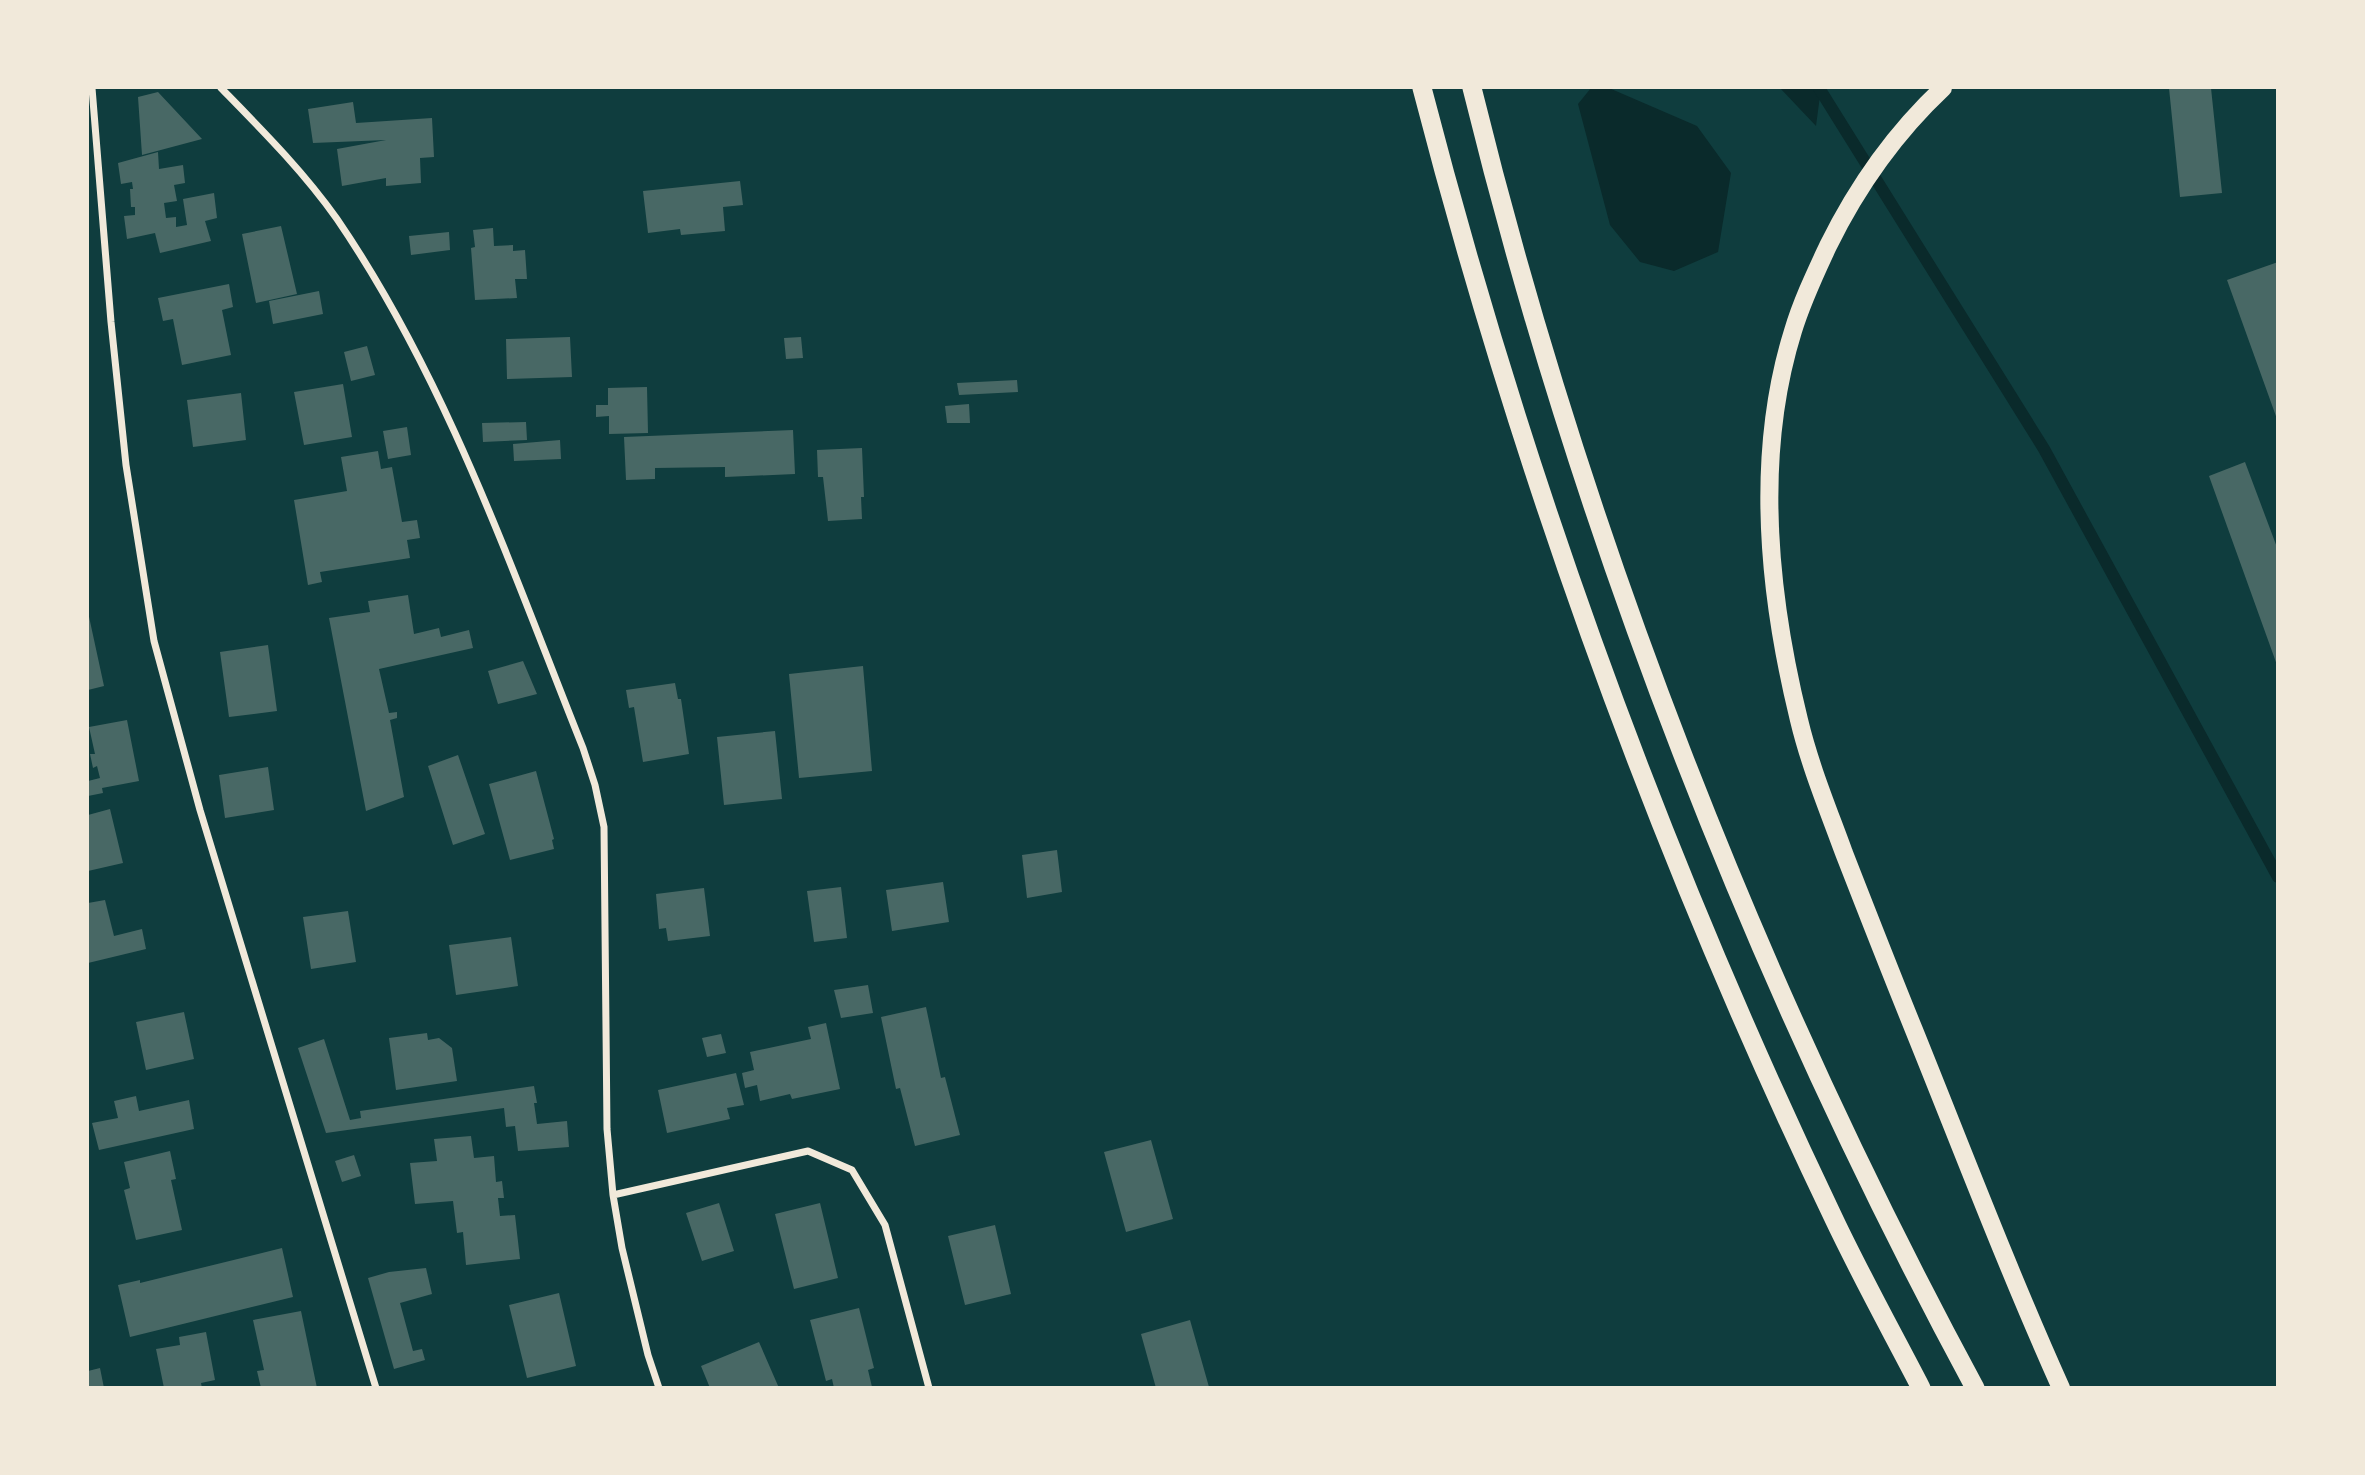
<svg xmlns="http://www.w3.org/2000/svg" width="2365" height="1475" viewBox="0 0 2365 1475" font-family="Figtree,sans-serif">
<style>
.water{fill:#0a2a2b}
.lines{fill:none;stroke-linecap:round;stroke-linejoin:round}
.stream{stroke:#0a2a2b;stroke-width:12}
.building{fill:#486865}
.minor{stroke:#f1e9da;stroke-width:7}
.primary{stroke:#f1e9da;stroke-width:18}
.trunk{stroke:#f1e9da;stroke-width:19}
</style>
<rect width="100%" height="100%" fill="#0f3d3e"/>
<!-- water -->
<path class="water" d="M1591,88H1609L1697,126L1731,173L1718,252L1674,271L1640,262L1610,225L1578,104Z
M1780,88H1821L1816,126Z"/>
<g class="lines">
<!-- stream -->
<path class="stream" d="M1819,88L2044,449L2278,877"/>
</g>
<!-- building -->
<path class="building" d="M2169,88H2211L2222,193L2180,197Z
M158,92L202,139L142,155L138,97Z
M353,102L356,123L432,118L434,157L420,158L421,183L386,186V178L342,186L337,149L386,140L313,143L308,109Z
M158,152L159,169L183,165L185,183L174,185L177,201L164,203L166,218L176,217V227L187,225L183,199L214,193L217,218L205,221L211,241L160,253L155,233L127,239L124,216L135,215V207H131L130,189H133L132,182L121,184L118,163Z
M740,181L743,205L723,207L725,231L681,235L680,229L648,233L643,191Z
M281,226L297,294L256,303L242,234Z
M493,228L494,246L513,245V251L525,250L527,279H515L517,298L475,300L471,248L475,247L473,230Z
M449,232L450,250L411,255L409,236Z
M2278,262V419H2277L2227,280Z
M229,284L233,307L222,310L231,355L182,365L173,319L163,321L158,298Z
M319,291L323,314L273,324L269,301Z
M570,337L572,377L507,379L506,339Z
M801,337L803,358L786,359L784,338Z
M367,346L375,375L351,381L344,352Z
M1017,380L1018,392L959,395L957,383Z
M343,384L352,437L304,445L294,392Z
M647,387L648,433L609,434V416L596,417V405H608V388Z
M241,393L246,440L193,447L187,400Z
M969,404L970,423H947L945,406Z
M526,422L527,440L483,442L482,423Z
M407,427L411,455L388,459L383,431Z
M793,430L795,474L725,477V467L655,468V479L626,480L624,437Z
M560,440L561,459L514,461L513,444Z
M862,448L864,497H861L862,519L828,521L823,477H818L817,450Z
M378,451L381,469L392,467L402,522L417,520L420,538L407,540L410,558L320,572L322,582L308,585L294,500L347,491L341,457Z
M2245,462L2278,550L2277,665L2209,476Z
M408,595L414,634L439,628L441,637L469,630L473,648L379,669L389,713L397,712V718L390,720L404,797L366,811L329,618L370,612L368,601Z
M88,612L104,686L88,690Z
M268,645L277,711L229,717L220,652Z
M523,661L537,694L498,704L488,671Z
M863,666L872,771L799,778L789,674Z
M675,683L678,699H681L689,754L643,762L634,707L629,708L626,690Z
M127,720L139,781L102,788L103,793L88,796V781L100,778L97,766L93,768L90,754H95L89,727Z
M775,731L782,799L724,805L717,737Z
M458,755L485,834L453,845L428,766Z
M268,767L274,810L225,818L219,775Z
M536,771L554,839L552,840L554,849L510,860L489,784Z
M110,809L123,863L88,871V815Z
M1057,850L1062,892L1027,898L1022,855Z
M943,882L949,922L892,931L886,890Z
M841,887L847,938L814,942L807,891Z
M704,888L710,936L668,941L666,928L659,929L656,894Z
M105,900L114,936L142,929L146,949L88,963V903Z
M348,911L356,962L311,969L303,917Z
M511,937L518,986L456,995L449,945Z
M868,985L873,1013L841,1018L834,990Z
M926,1007L941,1078L945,1077L960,1135L915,1146L900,1088L896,1089L881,1017Z
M184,1012L194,1059L146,1070L136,1022Z
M826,1023L840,1089L792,1099L790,1094L760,1101L757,1085L745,1088L742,1073L754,1070L750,1052L811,1039L808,1027Z
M427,1033L428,1040L439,1038L452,1048L457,1081L396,1090L389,1038Z
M721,1034L726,1053L707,1057L702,1038Z
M324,1039L350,1120L361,1118L360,1111L534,1086L537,1103H534L537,1124L567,1121L569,1147L518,1151L515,1126L506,1127L504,1108L326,1133L298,1048Z
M736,1073L744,1105L727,1108L730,1119L667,1133L658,1090Z
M136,1096L139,1111L189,1100L194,1129L99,1150L92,1123L118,1118L114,1101Z
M471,1136L474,1158L494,1156L496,1182L502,1181L504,1198H498L500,1216L515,1215L520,1259L466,1265L463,1232L457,1233L453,1201L415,1204L410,1163L437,1161L434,1139Z
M1151,1140L1173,1219L1126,1232L1104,1152Z
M170,1151L176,1179L171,1180L182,1230L136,1240L124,1190L130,1188L124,1162Z
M354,1155L361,1176L342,1182L335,1161Z
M719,1203L734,1251L702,1261L686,1213Z
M820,1203L838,1278L794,1289L775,1214Z
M995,1225L1011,1294L965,1305L948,1236Z
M282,1248L293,1297L130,1337L118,1285L140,1280V1283Z
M426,1268L432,1294L400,1303L413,1351L422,1349L425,1360L394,1369L368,1278L389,1272Z
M559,1293L576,1366L527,1378L509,1305Z
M859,1308L874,1368L868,1370L872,1387L834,1388L832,1379L826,1381L810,1320Z
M301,1311L317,1388H261L257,1371L264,1370L253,1320Z
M1190,1320L1209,1387L1156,1388L1141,1334Z
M206,1332L215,1380L201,1383L202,1388H164L156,1349L180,1345L179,1337Z
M759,1342L779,1388H710L701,1366Z
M100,1368L104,1388H88V1371Z"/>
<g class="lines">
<!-- minor -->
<path class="minor" d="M92,88L111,322L126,465L154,641L200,810L376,1388
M221,88C262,130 303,171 337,219C447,380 511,568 583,748L595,785L604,827L607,1129L613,1195L622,1248L648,1355L659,1388
M613,1195L808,1151L852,1170L885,1225L929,1388"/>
<!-- primary -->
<path class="primary" d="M1943,88C1895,133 1857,187 1828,246C1815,274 1802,301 1793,331C1754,456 1768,594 1799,720C1810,766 1828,809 1844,853C1867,912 1890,971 1914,1030C1962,1149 2008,1270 2061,1388"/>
<!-- trunk -->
<path class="trunk" d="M1422,88C1523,478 1660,856 1834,1219C1861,1276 1892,1332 1921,1388
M1472,88C1582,536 1755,981 1975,1388"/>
</g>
<!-- border -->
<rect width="2365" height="1475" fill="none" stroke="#f1e9da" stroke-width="178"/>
</svg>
